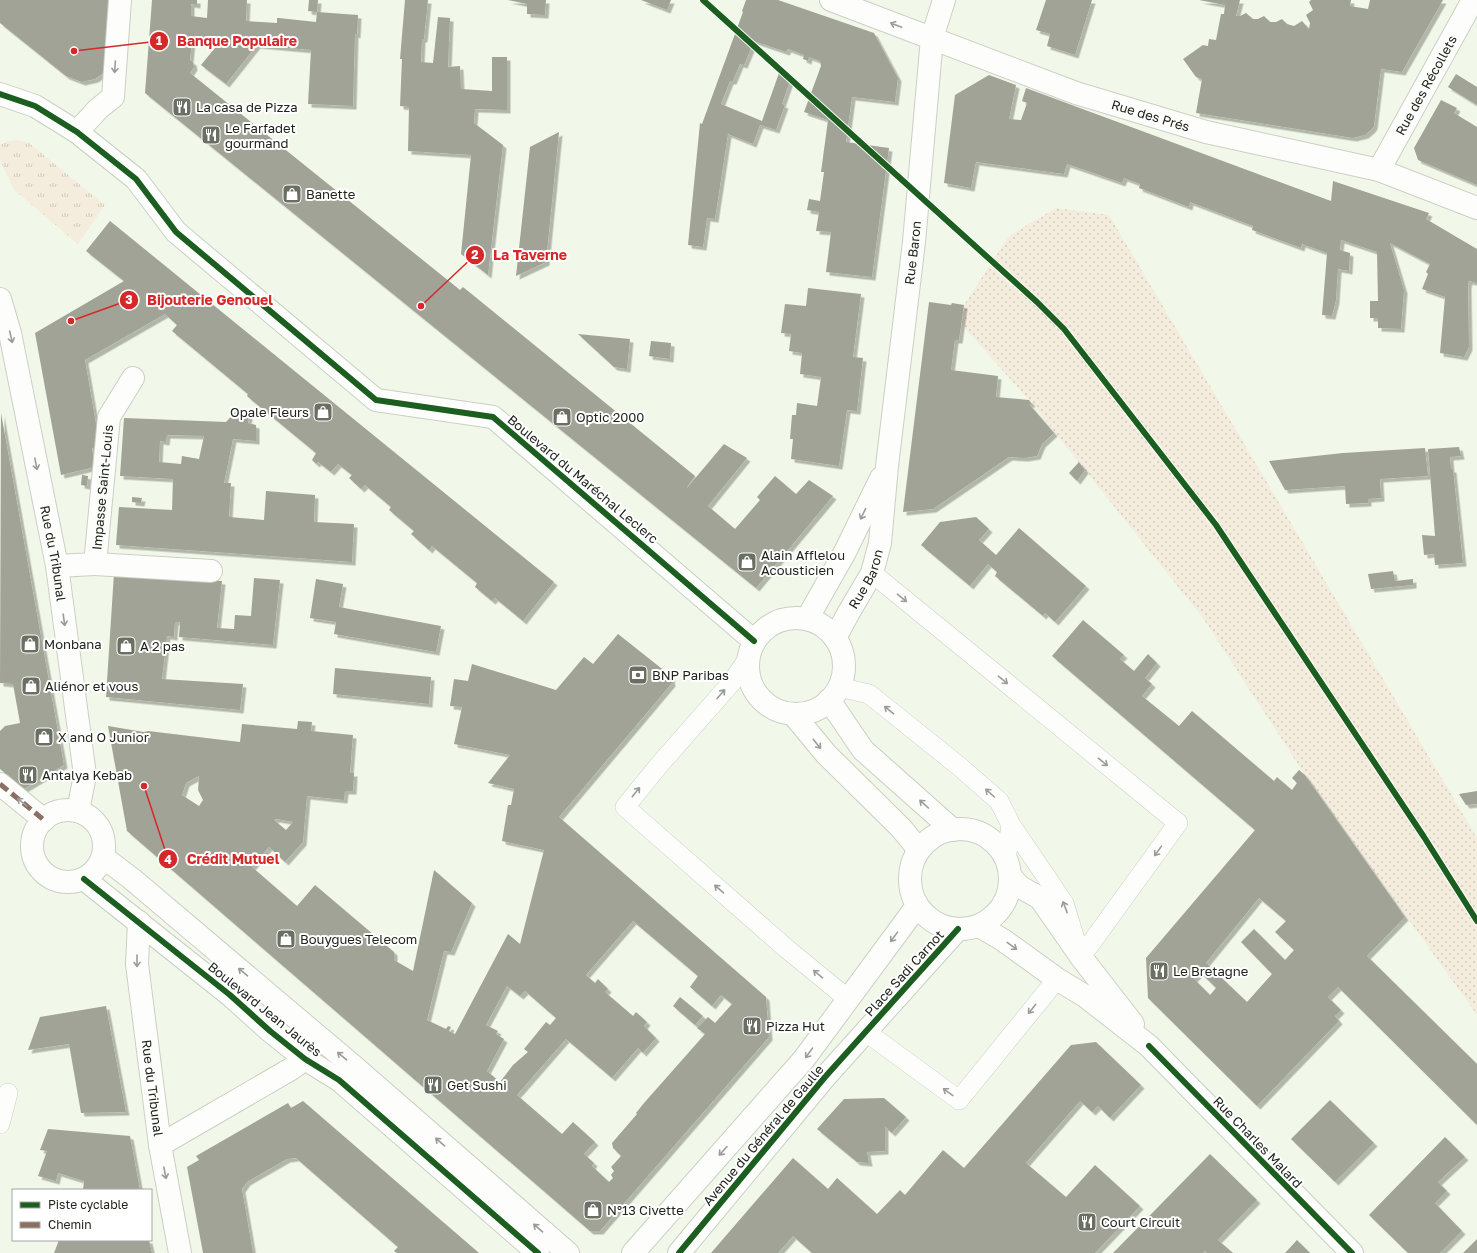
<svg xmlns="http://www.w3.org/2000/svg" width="1477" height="1253" viewBox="0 0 1477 1253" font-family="'Golos Text',sans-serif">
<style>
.grass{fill:url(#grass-dots)}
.park{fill:url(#park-tufts)}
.building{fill:#a1a396;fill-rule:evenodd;filter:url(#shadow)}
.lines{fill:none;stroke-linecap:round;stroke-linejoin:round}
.lane-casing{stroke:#cacfc4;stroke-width:20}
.street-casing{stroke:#cacfc4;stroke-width:24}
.secondary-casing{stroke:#cacfc4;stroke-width:24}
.lane{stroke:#fdfefc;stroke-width:19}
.street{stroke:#fdfefc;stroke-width:22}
.secondary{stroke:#fdfefc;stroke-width:22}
.quiet{stroke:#8d6e63;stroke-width:5;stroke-dasharray:10 5;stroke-linecap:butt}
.cycleway-casing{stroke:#fff;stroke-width:8}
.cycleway{stroke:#1b5e20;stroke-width:6}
.oneway{stroke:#9a9c97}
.labels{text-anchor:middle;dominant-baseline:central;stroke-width:4;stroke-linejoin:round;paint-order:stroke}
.street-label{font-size:13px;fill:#20251b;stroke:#fff}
.poi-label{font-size:13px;fill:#20251b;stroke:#fff;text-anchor:start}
.leader{fill:none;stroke:#d62828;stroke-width:1.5}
.callout-dot{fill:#d62828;stroke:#fff;stroke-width:1.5}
.mark-label{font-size:12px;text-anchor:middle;font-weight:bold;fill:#fff}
.callout-label{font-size:14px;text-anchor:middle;font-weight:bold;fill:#d62828;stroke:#fff;stroke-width:4;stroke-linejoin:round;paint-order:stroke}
</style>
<defs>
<pattern id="grass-dots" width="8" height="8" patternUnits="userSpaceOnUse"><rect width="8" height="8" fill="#f4ecdc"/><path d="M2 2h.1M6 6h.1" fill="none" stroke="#d1cabc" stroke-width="1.8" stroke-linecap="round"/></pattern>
<pattern id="park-tufts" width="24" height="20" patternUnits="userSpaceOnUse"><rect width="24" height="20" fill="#f4ecdc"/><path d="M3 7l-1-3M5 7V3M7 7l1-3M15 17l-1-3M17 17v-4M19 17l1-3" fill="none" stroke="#d1cabc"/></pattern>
<filter id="shadow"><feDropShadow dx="3.5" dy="3.5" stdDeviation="0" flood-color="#0004"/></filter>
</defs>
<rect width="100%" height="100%" fill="#f1f8e9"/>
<!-- grass -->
<path class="grass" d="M1056,208L1109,215L1477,838V1015L1305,775L1203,618L1029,400L962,325L964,305L1009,236Z"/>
<!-- park -->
<path class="park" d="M18,140L29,143L105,205L78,244L14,190L0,160V145L9,141Z"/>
<!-- building -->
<path class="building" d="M0,0H113L105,72L95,79L82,82L66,76L0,23Z
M152,0H197V5L191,4V16L207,18L208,0H247L246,21L277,23V18H279L316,22L317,12L308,11L309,0H318L317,12L358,15L357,35L355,34L353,106L308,104L311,50L257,45L226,84L201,65L219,43L192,40L190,60L193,62L194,67L190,73L460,290L463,287L695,476L687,487V488L724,444L747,458L708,506L735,529L760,500L757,497L775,476L796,494L809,480L833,496L756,588L145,93Z
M405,0H428L424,39H422L421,62L433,63L438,17L450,18L448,67L460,66L461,89L492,91V57H507V110L475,109L474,123L503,145L488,275L461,254L471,155L408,151L409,107L400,106L402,59H400Z
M508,0H546L545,15L527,14V4Z
M641,0H671L667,10Z
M746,0H778L874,33L898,78L895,102L852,97L846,142L889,148L872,277L826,272L831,232L816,231L819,212L807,210L809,199L820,201L824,172H821L828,120L804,112L821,66L820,61L809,57L808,61L803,59L804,55L788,49L786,52L754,41L744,65L740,64L733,81H730L721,104L762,121L779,73L791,78L782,104L785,105L776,130L760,125L753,144L728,134L715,219L707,218L703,247L688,245L700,123L702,124L743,12L742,11Z
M1046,0H1092L1075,55L1047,46L1050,34L1036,30Z
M1199,0H1240L1236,16H1240L1246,13L1253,19H1258L1264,16L1270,22H1276L1282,19L1287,24L1294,26L1302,21L1309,29L1310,23L1306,15L1313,10L1309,2L1311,0H1351L1350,6L1368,9L1370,0H1443L1402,72L1381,69L1374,126L1372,129L1365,135L1353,138L1196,113L1202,79L1196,77L1183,59L1203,45L1208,46L1209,39L1216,40L1221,14H1224L1225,5Z
M1456,74L1477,87V105L1448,87Z
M989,75L1016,85L1009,119L1021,120L1027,103L1022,101L1026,88L1331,201L1333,181L1429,213L1426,219L1477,249V283L1469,281L1468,285L1469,347L1464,357L1440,353L1445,297L1422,289L1428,274L1426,272L1430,264L1390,243L1404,290L1401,329L1378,328V318H1370V301H1378L1377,252L1341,240L1340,250L1350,253L1349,271L1338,269L1336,300L1332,316L1322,315L1327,253L1302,244L1301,248L1252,230L1253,226L1190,202L1189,207L1139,188L1140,184L1124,178L1122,183L1067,164L1064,174L976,162L971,188L944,183L955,95Z
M1441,100L1457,108L1454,113L1477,127V185L1418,160L1414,148Z
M559,132L546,262L516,276L530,147Z
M110,221L554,582L523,621L495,598L492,601L475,587L477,583L432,546L429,550L411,534L414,531L389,510L391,507L365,485L361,489L349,478L352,475L338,464L331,472L318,462L316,464L312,460L316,453L248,397L247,396L248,394L172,331L177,325L165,314L85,360L100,447L92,448L95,467L61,475L35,333L124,281L86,251Z
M808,288L861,294L853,357L863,358L857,411L847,410L839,466L791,459L793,439H790L792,415H796L797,403L817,406L821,377L800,374L802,353L789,351L791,334L781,333L785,304L806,306Z
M929,302L951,305L952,303L964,305L959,340H955L951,370L998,376L996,397L1029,400L1032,404H1029L1054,433L1042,444L1037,456L1025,458L1009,457L933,509L903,512Z
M578,334L630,339L627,369L614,367Z
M651,341L671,343L670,359L649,356Z
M239,408L249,416L248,423L256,425V441L233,439L224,483H231L229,517L264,520L266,491L315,495L314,522L354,524L352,562L116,545L119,507L172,510L173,479L120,476L124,418L226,422ZM167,435L204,436L199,459L182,456L181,464L159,462L160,441L166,442Z
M1,413L64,765L24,789L0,769V731L5,726L20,723L13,684L0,683Z
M1459,447L1461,456L1450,457L1451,469H1453L1463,563L1435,565L1434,554L1424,555L1422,535L1435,536L1428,449Z
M1425,448L1428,476L1380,479L1381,498L1368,499V503L1346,504L1345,486L1285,490L1269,461L1343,453Z
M1079,462L1085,470L1077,481L1069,473Z
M82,475L88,476L87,486L81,485Z
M132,497L142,498L141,503L132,502Z
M976,517L989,529L979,540L996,555L1019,528L1086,586L1055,622L1045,613L1043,616L995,576L997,572L988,564L970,586L921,545L940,522Z
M1393,571L1395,581L1413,579V585L1371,589L1368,574Z
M114,573L222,581L217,628L234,629L235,615L251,616L254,578L280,580L273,645L179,637L180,622H175L174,637L167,636L162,679L243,684L240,710L106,697Z
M316,579L343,584L339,607L441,626L436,652L334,634L336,622L310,618Z
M1083,620L1124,655L1120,659L1134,671L1148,654L1157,663L1145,678L1152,684L1142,696L1179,726L1192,711L1274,781L1277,777L1292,790L1297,783L1292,778L1299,770L1305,775L1405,917L1367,956L1477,1064V1125L1338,987L1328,997L1341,1010L1335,1016L1339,1021L1257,1106L1148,998L1146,958L1255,830L1052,656ZM1259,898L1286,921L1275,932L1294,950L1285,960L1254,929L1241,942L1272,974L1247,1002L1206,963ZM1200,972L1216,988L1210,995L1194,979Z
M618,634L671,676L672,683L559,817L766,997L769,1037L600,1231H590L127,831L108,726L144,732L148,731L240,742L242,724L297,729L298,721L312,722L311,731L353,735L350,773H354L353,791H345L344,800L307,796L303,842L285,862L269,847L252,867L297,906L315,885L394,952V960L413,971L434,870L472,903L451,952L444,951L427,1020L446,1029L448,1026L451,1027L449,1031L455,1034L508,934L520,944L544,850L502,841L508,805H511L514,789L488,783L510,755L454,744L462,707L450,706L454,679L468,681L472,664L556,690L584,657L593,664ZM199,776L198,790L203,800L199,806L182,795L186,783ZM277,819L282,820L293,822L286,830L274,820ZM633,921L698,976L690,987L712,1006L721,995L732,1004L715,1023L708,1017L697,1028L705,1034L644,1103L636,1113L637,1114L612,1143L613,1148L621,1156L611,1167L614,1171L611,1175L613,1178L609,1182L592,1166L594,1163L584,1154L595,1142L573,1122L562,1134L517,1095L566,1039L612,1078L638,1048L643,1053L656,1038L644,1026L647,1022L636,1012L633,1016L605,992L608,989L598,979L595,983L586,975ZM507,986L520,996L525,991L556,1018L550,1025L546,1022L524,1049L528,1052L513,1065L500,1082L487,1071L504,1039L496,1034L498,1031L486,1025Z
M335,668L431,677L429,704L333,694Z
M1477,791V804L1466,805L1459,794Z
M680,997L703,1016L695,1025L673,1006Z
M106,1006L126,1112L81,1113L69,1044L28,1050L40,1017Z
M1096,1042L1141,1085L1110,1118L1098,1106L1092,1112L1080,1101L1026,1163L1066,1197L1095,1165L1140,1206L1095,1253H812L793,1236L778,1253H711L793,1158L828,1189L837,1178L877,1214L900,1190L905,1195L943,1150L964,1168L1071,1045Z
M884,1098L906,1117L892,1133L885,1127V1151L867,1152L869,1163L857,1162L817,1129L844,1099Z
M1330,1100L1374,1143L1335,1182L1291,1139Z
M303,1101L428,1209L479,1253H397L394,1251L398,1247L296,1158L287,1159L247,1182L242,1189L253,1253H203L187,1167L199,1160L196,1156L288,1103L291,1108Z
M48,1129L130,1136L140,1190H83L84,1181L58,1173L56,1181L38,1176L47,1151L40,1150Z
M1445,1137L1465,1157L1438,1182L1447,1191L1435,1203L1462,1231L1440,1253H1408L1369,1215Z
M1210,1154L1257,1200L1218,1240L1233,1253H1207L1205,1251L1203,1253H1113Z
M1477,1239V1253H1463Z
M59,1240H149L152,1253H54Z
M1297,1240L1310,1253H1285Z"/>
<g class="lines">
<!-- lane casing -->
<g class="lane-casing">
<path id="lane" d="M872,573L1178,823L1081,957
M747,660L732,682L660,764L625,807L787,949L848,999
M839,687L869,694L960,767L999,801L1011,825L1064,903L1077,946
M1006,860L1011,825
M866,1032L959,1100L1057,979
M0,1124L8,1093"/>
</g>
<!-- street casing -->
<g class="street-casing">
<g id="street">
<path d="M77,132L98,109L113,97L120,0"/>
<path id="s1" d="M1379,170L1473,0"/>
<path id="s2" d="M0,299L10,333L57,566L85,775L78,811"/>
<path d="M95,564L211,571"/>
<path id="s3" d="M57,566L95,564L109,417L133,378"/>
<path d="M0,784L44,820"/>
<circle cx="68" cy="846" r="36"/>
<path d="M103,857L132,879L352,1065L568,1253"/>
<path d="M84,879L230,995L270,1031L305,1059L339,1080L538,1253"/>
<path id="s4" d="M139,922L137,964L160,1145L180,1253"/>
<path d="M160,1145L291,1069L305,1059"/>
</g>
</g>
<!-- secondary casing -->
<g class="secondary-casing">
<g id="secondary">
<path id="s5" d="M831,0L1076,93L1206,132L1379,170L1477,208"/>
<path d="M0,94L35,106L77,132L136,179L176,232L376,400L493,417L754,641"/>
<circle cx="796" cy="666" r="48"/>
<path d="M807,619L845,552L881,478"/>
<path id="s6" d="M835,638L849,612L872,573L880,543L887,466L914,242L932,38L944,0"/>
<path d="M829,700L863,750L953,830"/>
<path d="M793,714L826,754L901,828L919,850"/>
<circle cx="960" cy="879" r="50"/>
<path d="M1010,876L1020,887L1040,898L1081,957L1133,1024"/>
<path d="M979,926L1003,940L1057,979L1085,996L1149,1046L1352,1253"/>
<path d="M633,1253L804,1059L917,906"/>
<path d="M679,1253L825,1077L958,929"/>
</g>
</g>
<!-- lane -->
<use href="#lane" class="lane"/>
<!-- street -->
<use href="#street" class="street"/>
<!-- secondary -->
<use href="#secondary" class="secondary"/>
<!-- quiet -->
<path class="quiet" d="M0,784L44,820"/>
<!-- cycleway casing -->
<g class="cycleway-casing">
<path id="cycleway" d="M703,0L1037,302L1064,329L1216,525L1424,837L1477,921
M0,94L35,106L77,132L136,179L176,232L376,400L493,417L754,641
M84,879L230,995L270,1031L305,1059L339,1080L538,1253
M1149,1046L1352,1253
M679,1253L825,1077L958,929"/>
</g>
<!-- cycleway -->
<use href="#cycleway" class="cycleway"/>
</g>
<!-- one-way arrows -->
<defs><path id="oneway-shaft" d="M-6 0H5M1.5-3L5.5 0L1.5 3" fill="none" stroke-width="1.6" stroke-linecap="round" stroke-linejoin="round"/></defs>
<g class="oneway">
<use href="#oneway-shaft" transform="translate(896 25) rotate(-159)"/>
<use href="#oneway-shaft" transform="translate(115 67) rotate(94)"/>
<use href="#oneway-shaft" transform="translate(11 337) rotate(77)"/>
<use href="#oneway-shaft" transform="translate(36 464) rotate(79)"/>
<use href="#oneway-shaft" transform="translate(863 514) rotate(116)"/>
<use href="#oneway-shaft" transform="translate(902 598) rotate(39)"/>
<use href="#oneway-shaft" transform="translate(64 620) rotate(82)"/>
<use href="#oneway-shaft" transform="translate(1003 680) rotate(39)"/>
<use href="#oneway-shaft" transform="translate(721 694) rotate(-49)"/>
<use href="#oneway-shaft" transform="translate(889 710) rotate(-140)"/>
<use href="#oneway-shaft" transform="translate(817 744) rotate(51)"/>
<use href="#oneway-shaft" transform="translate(1103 762) rotate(39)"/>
<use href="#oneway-shaft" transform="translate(636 792) rotate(-51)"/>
<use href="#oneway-shaft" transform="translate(990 793) rotate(-138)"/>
<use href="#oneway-shaft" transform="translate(22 802) rotate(-141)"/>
<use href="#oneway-shaft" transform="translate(924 804) rotate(-138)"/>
<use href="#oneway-shaft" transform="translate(1158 851) rotate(126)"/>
<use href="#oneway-shaft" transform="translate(719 889) rotate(-139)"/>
<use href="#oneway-shaft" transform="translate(1065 907) rotate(-111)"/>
<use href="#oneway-shaft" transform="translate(894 937) rotate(126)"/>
<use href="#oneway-shaft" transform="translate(1012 946) rotate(36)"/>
<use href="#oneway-shaft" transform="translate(137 961) rotate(90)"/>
<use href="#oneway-shaft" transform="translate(243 972) rotate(-140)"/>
<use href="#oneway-shaft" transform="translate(818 974) rotate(-140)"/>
<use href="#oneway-shaft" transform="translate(1032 1009) rotate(129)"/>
<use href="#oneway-shaft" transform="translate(809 1053) rotate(126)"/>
<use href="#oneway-shaft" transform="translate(342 1056) rotate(-140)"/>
<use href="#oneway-shaft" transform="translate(948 1092) rotate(-144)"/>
<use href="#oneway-shaft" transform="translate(440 1142) rotate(-139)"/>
<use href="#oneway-shaft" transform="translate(723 1151) rotate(132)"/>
<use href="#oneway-shaft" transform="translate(165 1173) rotate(79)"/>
<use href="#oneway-shaft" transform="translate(538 1228) rotate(-139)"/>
</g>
<!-- icons -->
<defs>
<g id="restaurant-square" transform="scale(1)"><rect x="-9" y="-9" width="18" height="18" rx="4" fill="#696f63" stroke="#fff"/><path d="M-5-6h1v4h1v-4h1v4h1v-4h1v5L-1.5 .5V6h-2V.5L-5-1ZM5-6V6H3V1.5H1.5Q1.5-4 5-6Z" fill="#fff"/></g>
<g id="shop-square" transform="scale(1)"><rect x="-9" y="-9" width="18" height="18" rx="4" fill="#696f63" stroke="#fff"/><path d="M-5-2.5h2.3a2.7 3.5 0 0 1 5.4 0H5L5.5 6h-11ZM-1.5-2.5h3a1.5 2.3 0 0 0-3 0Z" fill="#fff"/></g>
<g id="bank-square" transform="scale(1)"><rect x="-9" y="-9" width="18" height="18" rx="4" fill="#696f63" stroke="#fff"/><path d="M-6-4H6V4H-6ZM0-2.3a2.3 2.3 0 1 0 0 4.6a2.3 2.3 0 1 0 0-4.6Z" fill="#fff"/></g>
</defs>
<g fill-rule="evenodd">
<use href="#restaurant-square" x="182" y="107"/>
<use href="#restaurant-square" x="211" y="135"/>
<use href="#shop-square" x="292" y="194"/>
<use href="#shop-square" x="323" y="412"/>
<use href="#shop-square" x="562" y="417"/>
<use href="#shop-square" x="747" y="562"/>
<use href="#shop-square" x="30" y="644"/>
<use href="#shop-square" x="126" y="646"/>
<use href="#bank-square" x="638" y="675"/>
<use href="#shop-square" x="31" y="686"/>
<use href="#shop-square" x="44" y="737"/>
<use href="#restaurant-square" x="28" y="775"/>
<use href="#shop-square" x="286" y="939"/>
<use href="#restaurant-square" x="1159" y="971"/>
<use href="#restaurant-square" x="752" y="1026"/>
<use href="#restaurant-square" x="433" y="1085"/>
<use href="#shop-square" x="593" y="1210"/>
<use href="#restaurant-square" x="1087" y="1222"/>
</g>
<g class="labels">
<!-- street labels -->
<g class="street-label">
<text stroke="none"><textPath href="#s1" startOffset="97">Rue des Récollets</textPath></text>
<text stroke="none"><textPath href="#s5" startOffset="340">Rue des Prés</textPath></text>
<text stroke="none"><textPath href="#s6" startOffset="398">Rue Baron</textPath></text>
<text transform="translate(583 479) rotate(40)">Boulevard du Maréchal Leclerc</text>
<text stroke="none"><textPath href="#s3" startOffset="115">Impasse Saint-Louis</textPath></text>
<text stroke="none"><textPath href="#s2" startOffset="260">Rue du Tribunal</textPath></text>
<text stroke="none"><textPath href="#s6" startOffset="67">Rue Baron</textPath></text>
<text transform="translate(904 973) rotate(-48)">Place Sadi Carnot</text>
<text transform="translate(265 1009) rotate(39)">Boulevard Jean Jaurès</text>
<text stroke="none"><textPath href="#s4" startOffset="167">Rue du Tribunal</textPath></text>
<text transform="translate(763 1135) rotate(-50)">Avenue du Général de Gaulle</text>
<text transform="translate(1258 1142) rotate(46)">Rue Charles Malard</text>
</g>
<!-- poi labels -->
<g class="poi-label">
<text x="196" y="107">La casa de Pizza</text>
<text x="225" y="128">Le Farfadet<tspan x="225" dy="15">gourmand</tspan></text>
<text x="306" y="194">Banette</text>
<text x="309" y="412" text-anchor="end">Opale Fleurs</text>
<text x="576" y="417">Optic 2000</text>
<text x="761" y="555">Alain Afflelou<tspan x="761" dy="15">Acousticien</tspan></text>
<text x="44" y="644">Monbana</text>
<text x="140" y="646">A 2 pas</text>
<text x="652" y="675">BNP Paribas</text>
<text x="45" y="686">Aliénor et vous</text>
<text x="58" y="737">X and O Junior</text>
<text x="42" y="775">Antalya Kebab</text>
<text x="300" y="939">Bouygues Telecom</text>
<text x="1173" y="971">Le Bretagne</text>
<text x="766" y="1026">Pizza Hut</text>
<text x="447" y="1085">Get Sushi</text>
<text x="607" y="1210">N°13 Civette</text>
<text x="1101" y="1222">Court Circuit</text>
</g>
</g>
<!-- callouts -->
<path class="leader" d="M74 51L159 41M421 306L475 255M71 321L129 300M144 786L168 859"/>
<g class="callout-dot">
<circle cx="74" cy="51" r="4"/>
<circle cx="421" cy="306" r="4"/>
<circle cx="71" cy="321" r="4"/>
<circle cx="144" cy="786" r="4"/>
<circle cx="159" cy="41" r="10"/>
<circle cx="475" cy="255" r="10"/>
<circle cx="129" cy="300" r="10"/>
<circle cx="168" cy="859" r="10"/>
</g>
<g class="mark-label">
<text x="159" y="45">1</text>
<text x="475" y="259">2</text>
<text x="129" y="304">3</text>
<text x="168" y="864">4</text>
</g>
<g class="callout-label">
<text x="237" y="46">Banque Populaire</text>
<text x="530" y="260">La Taverne</text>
<text x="210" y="305">Bijouterie Genouel</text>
<text x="233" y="864">Crédit Mutuel</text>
</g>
<!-- legend -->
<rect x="12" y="1189" width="140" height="52" fill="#ffffff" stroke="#a6a8a4"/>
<rect x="20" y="1202" width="20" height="6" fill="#1b5e20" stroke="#a6a8a4"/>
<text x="48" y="1209" font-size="12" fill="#20251b">Piste cyclable</text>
<rect x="20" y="1222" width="20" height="6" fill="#8d6e63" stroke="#a6a8a4"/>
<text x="48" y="1229" font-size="12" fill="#20251b">Chemin</text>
</svg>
